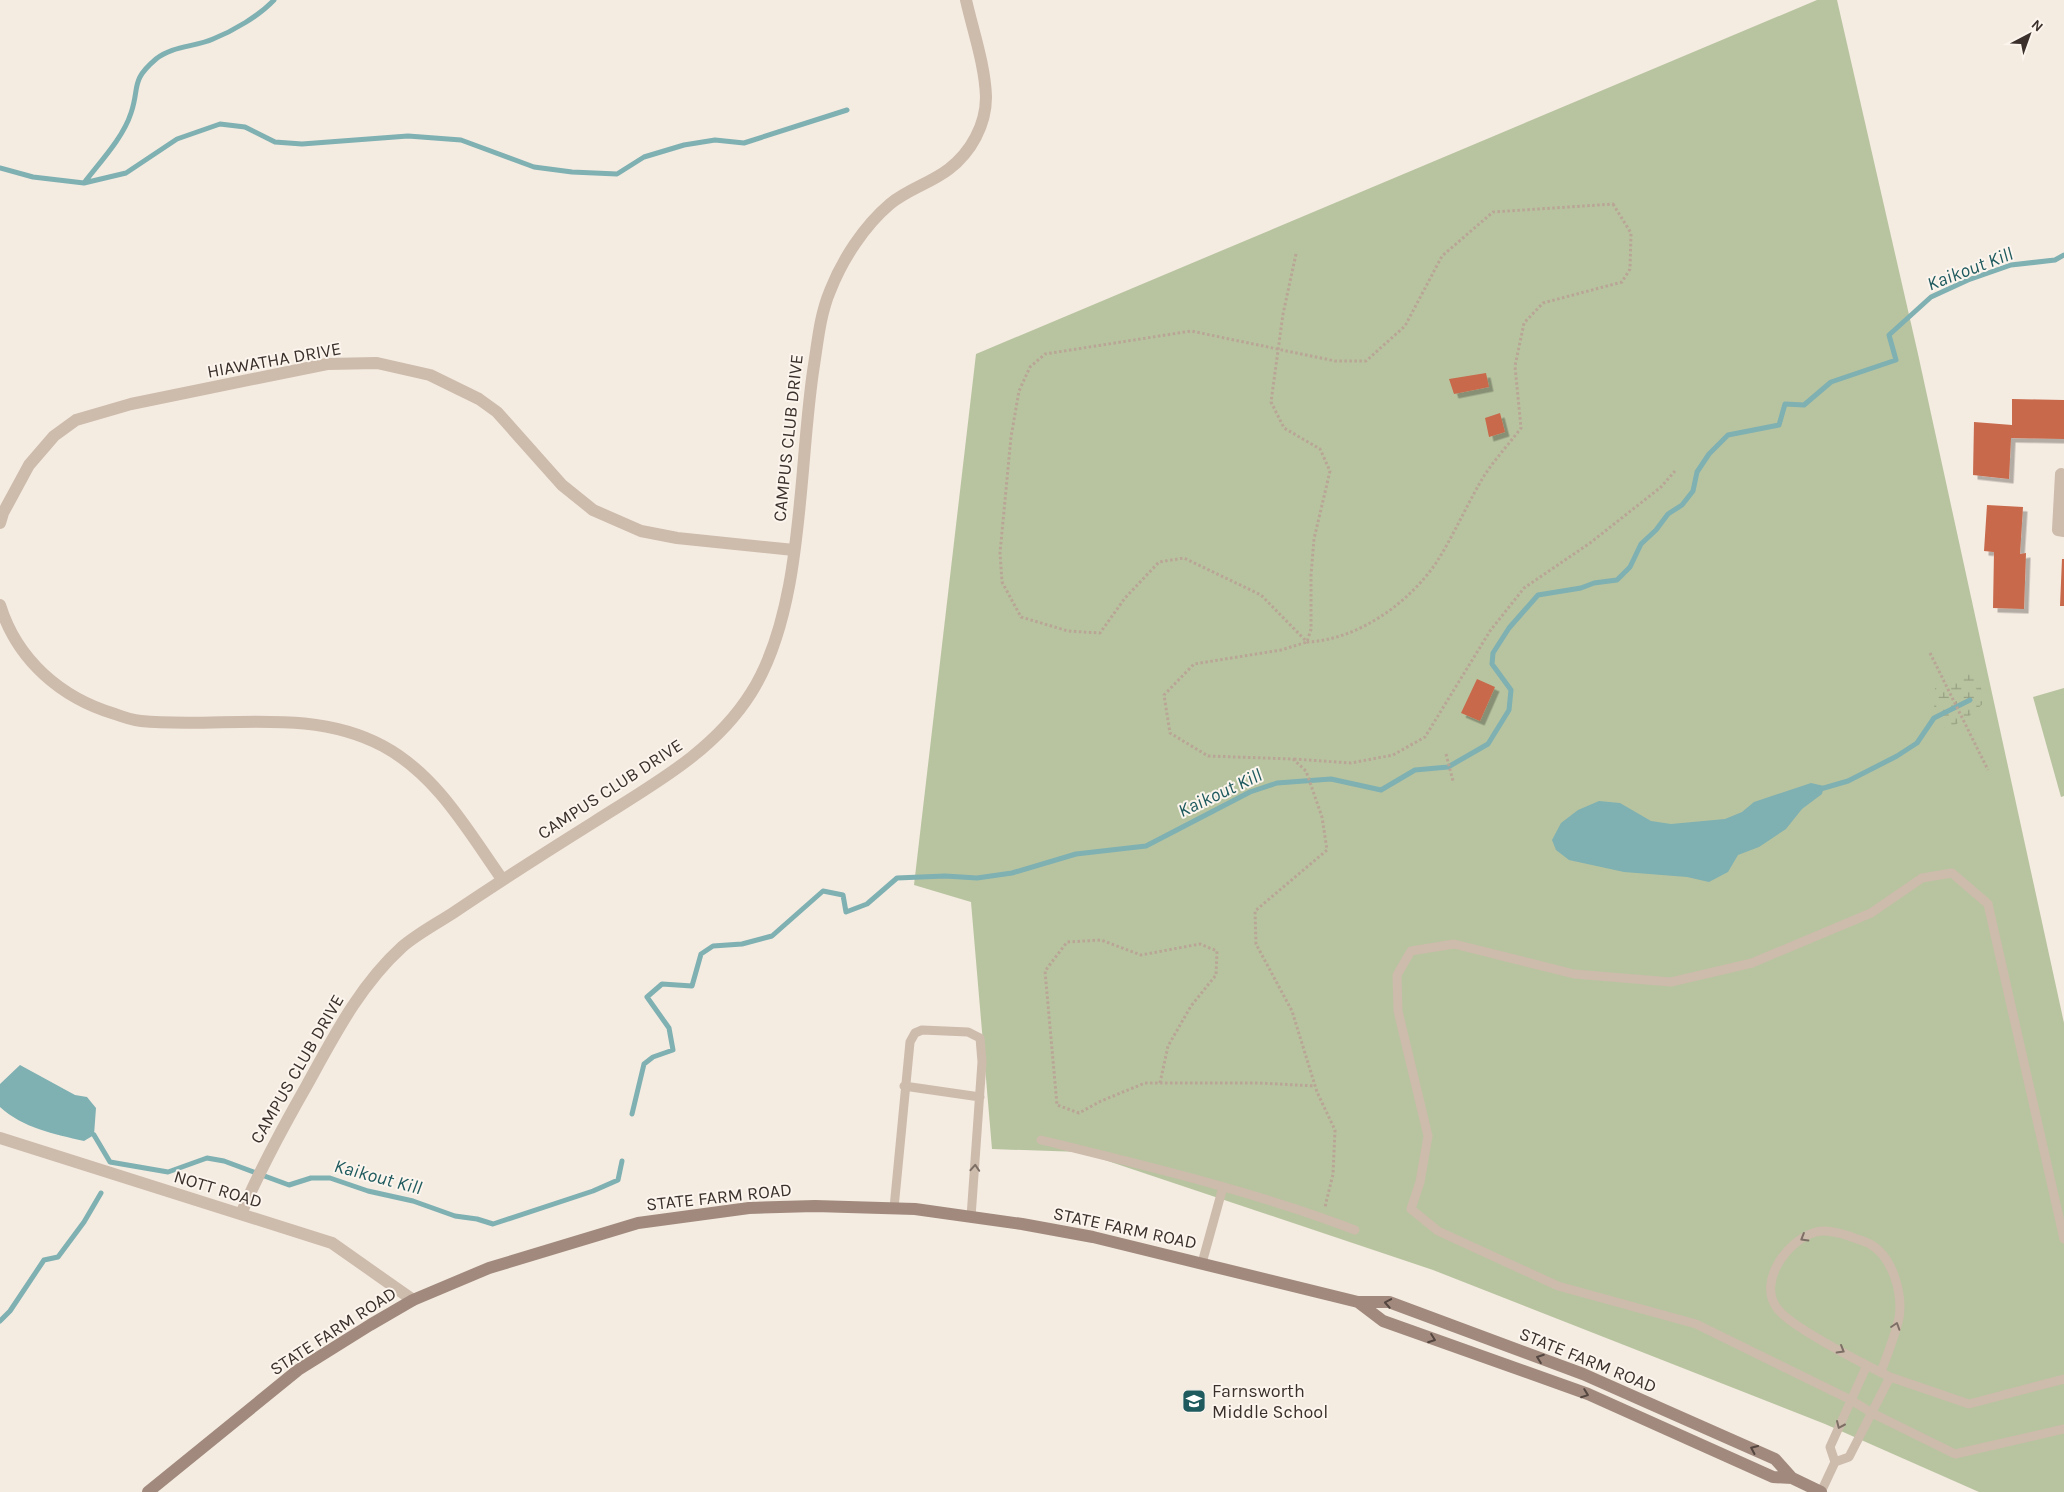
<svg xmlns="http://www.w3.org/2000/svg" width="2064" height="1492" viewBox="0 0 2064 1492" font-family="Karla,sans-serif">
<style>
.grass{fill:#b8c4a0}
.wetland{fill:url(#wetland-marsh)}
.water{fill:#7fb0b2}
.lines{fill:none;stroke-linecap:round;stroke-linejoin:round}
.stream{stroke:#7fb0b2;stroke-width:5}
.building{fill:#c8694b;filter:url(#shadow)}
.path{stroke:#b9a596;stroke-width:3;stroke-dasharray:2.5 2.5;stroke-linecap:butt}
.service{stroke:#cdbbac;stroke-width:9}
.minor{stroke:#cdbbac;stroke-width:12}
.secondary{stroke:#a18a7d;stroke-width:12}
.oneway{stroke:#7d6f65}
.oneway2{stroke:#544640}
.labels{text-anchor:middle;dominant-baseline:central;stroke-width:4;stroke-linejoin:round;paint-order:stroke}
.street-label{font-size:18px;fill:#3b302b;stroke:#fbf5ee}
.poi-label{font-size:18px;fill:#3b302b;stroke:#fbf5ee;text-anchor:start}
.water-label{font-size:19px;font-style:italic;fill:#1f5a5e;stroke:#fbf5ee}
</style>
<defs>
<pattern id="wetland-marsh" width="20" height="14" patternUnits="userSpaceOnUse" patternTransform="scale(1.25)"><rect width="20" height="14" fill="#b8c4a0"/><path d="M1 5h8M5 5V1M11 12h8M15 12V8" fill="none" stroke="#97a083"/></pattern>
<filter id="shadow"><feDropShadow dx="4.5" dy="4.5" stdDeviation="0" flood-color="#0004"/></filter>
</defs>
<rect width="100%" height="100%" fill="#f4ebe1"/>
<!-- grass -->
<path class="grass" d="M1817,0H1837L1918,354L2064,1023V1492H1979L1825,1424L1433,1270L1081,1152L992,1149L971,902L914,885L976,354Z
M2064,688V796L2061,797L2033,697Z"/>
<!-- wetland -->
<path class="wetland" d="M1972,671L1987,700L1968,717L1946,730L1934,711L1935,688Z"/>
<!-- water -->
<path class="water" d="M1811,783L1824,786L1822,794L1802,809L1786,829L1759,847L1738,855L1728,872L1709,882L1687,877L1624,872L1569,860L1556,850L1552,840L1561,823L1578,810L1599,801L1620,803L1651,821L1671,824L1725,819L1742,812L1754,802Z
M20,1065L75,1095L87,1097L96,1108L94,1135L84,1141C54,1134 23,1128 0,1107V1084Z"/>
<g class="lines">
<!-- stream -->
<path class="stream" d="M0,168L33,177L84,183C100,162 123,138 131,113C140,87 130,81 156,59C172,46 195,47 213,39C233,31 259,16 274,0
M84,183L126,173L177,139L220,124L245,127L275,142L302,144L408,136L461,140L534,167L572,172L617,174L644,157L684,145L715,140L744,143L847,110
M1817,790L1848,781L1897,756L1917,743L1934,718L1970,700
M632,1114L644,1064L653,1057L673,1050L669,1028L647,997L662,984L692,986L701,954L713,946L742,944L772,936L823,891L843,895L846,912L867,904L897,878L945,876L977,878L1012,873L1076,854L1146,846L1250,792L1277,783L1331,779L1381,790L1415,770L1448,767L1488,744L1509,710L1511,690L1492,664L1493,653L1509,628L1538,595L1581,588L1594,583L1617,580L1630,567L1641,544L1656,530L1668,514L1682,505L1693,491L1697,472L1709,454L1728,435L1779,425L1785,404L1804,405L1831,382L1896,360L1889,335L1931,297L1968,280L2011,265L2055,260L2064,255
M94,1135L110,1162L168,1172L207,1158L224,1161L289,1185L311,1178H330L368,1191L413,1201L455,1216L477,1219L493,1224L593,1191L618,1180L622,1161
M0,1321L10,1311L44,1260L58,1257L84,1222L101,1193"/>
</g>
<!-- building -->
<path class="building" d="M1486,373L1489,387L1454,394L1449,379Z
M2012,399L2064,400V439L2011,438L2009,479L1973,475L1974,422L2012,425Z
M1500,413L1505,432L1489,437L1485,418Z
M1987,505L2023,507L2020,554L2026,553L2024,609L1993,608L1994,552L1984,551Z
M2062,559H2064V606H2060Z
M1477,679L1495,687L1480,721L1461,713Z"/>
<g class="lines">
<!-- path -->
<path class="path" d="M1613,204L1631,233L1630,269L1622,282L1543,303L1524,323L1515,366L1521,428C1509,444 1495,459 1484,476C1467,504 1454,535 1436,563C1408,604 1357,640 1307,642L1261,595L1184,558L1159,562L1125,598L1100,633L1068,631L1021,617L1002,582L1000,553L1011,437L1019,391L1030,367L1045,354L1191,331L1335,361H1366L1405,326L1442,256L1493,212Z
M1296,254L1283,314L1271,402L1284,428L1320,449L1330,471L1314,539L1311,575V629L1307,642L1281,650L1194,664L1164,695L1170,733L1208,756L1293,759L1306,771L1322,817L1327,850L1255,911L1256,944L1292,1011L1317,1092L1335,1130L1333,1174L1325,1207
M1930,653L1988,770
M1446,754L1453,781
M1294,759L1351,763L1393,755L1425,737L1490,631L1524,588L1590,543L1661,487L1675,471
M1160,1083L1168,1046L1191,1006L1216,975L1217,951L1200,944L1141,955L1101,940L1067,942L1045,971L1057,1105L1079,1113L1101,1101L1145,1083H1260L1315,1086"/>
<!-- service -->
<path class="service" d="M904,1086L980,1097
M1041,1140C1147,1166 1253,1191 1355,1230
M894,1208L910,1042L915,1033L922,1030L968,1032L980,1038L982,1062L971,1217
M2064,1239L1988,904L1952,873L1922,878L1871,913L1752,963L1671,982L1574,974L1454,944L1411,951L1397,975L1398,1011L1428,1136L1420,1182L1411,1209L1438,1231L1558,1286L1696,1324L1851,1400L1872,1413L1955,1454L2064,1429
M1202,1263L1223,1187
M1881,1372C1887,1355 1895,1336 1899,1318C1903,1294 1893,1257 1870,1244C1864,1241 1856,1239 1849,1236C1839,1233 1826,1229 1816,1232C1788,1239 1757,1282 1777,1308C1790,1327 1866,1365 1890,1377L1969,1404L2064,1379
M1835,1462L1849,1457L1890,1377
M1821,1492L1835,1462L1830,1447L1867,1365"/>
<!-- minor -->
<path class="minor" d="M2064,475L2061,474L2058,530L2064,531
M0,523L3,513L29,465L54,436L76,420L131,404L327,364L377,363L430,375L479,399L497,412L562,485L593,510L641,531L677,538L794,550
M0,605C17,660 61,698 115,714C123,717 132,720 141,721C220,729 309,706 383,746C437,775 468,831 502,879
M0,1138L332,1243L413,1300
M241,1214C260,1169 283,1127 307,1085C334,1036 360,985 402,947C417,934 436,924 453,913C499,882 546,852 594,822C652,785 714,752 751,693C805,608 798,465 814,365C818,340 820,315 830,291C842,260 864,226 890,204C908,189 931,183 949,169C971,152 986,125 986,97C985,65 973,31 966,0"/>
<!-- secondary -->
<path class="secondary" d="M1358,1302L1383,1321L1588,1394L1773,1477L1792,1478L1821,1492
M148,1492L298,1370L370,1325L413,1300L489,1268L638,1223L749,1208L815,1206L915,1209L1022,1224L1093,1237L1358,1302H1389L1583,1374L1775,1459L1792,1478"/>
</g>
<!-- one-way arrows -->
<defs><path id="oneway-chevron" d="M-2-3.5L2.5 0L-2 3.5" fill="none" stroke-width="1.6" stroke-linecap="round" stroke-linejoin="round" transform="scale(1.25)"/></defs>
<g class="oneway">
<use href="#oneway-chevron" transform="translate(975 1168) rotate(-86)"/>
<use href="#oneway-chevron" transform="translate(1804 1238) rotate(149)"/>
<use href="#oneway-chevron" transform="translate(1896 1326) rotate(-72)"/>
<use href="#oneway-chevron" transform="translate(1841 1350) rotate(30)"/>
<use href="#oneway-chevron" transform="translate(1840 1425) rotate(114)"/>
</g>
<g class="oneway2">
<use href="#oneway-chevron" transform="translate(1388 1303) rotate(-170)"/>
<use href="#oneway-chevron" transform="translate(1432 1339) rotate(20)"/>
<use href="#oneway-chevron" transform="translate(1540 1358) rotate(-160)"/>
<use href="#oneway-chevron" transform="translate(1585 1394) rotate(21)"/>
<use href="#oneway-chevron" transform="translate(1754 1449) rotate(-156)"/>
</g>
<!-- icons -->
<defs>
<g id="school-square" transform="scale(1.25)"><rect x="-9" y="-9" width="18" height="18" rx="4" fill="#1f5a5e" stroke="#fbf5ee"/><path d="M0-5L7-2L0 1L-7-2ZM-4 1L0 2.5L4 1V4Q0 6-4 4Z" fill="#fff"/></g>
</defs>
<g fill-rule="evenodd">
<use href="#school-square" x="1194" y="1401"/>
</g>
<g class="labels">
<!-- street labels -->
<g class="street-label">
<text transform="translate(274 360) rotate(-10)">HIAWATHA DRIVE</text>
<text transform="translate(788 438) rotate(-84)">CAMPUS CLUB DRIVE</text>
<text transform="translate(610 789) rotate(-33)">CAMPUS CLUB DRIVE</text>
<text transform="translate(297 1069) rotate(-60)">CAMPUS CLUB DRIVE</text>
<text transform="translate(218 1189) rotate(17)">NOTT ROAD</text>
<text transform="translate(719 1197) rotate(-6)">STATE FARM ROAD</text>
<text transform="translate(1125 1228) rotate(12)">STATE FARM ROAD</text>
<text transform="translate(333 1331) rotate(-33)">STATE FARM ROAD</text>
<text transform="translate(1588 1360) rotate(22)">STATE FARM ROAD</text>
</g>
<!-- poi labels -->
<g class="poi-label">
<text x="1212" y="1391">Farnsworth<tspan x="1212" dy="21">Middle School</tspan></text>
</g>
<!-- water labels -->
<g class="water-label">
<text transform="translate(1970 269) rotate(-21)">Kaikout Kill</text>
<text transform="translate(1220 793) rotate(-25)">Kaikout Kill</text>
<text transform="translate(378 1177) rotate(15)">Kaikout Kill</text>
</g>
</g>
<!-- north arrow -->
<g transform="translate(2029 35) rotate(41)" stroke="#fbf5ee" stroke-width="4" paint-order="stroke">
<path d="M0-4L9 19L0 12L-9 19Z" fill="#3b302b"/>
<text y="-8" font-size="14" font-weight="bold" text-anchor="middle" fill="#3b302b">N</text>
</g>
</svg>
